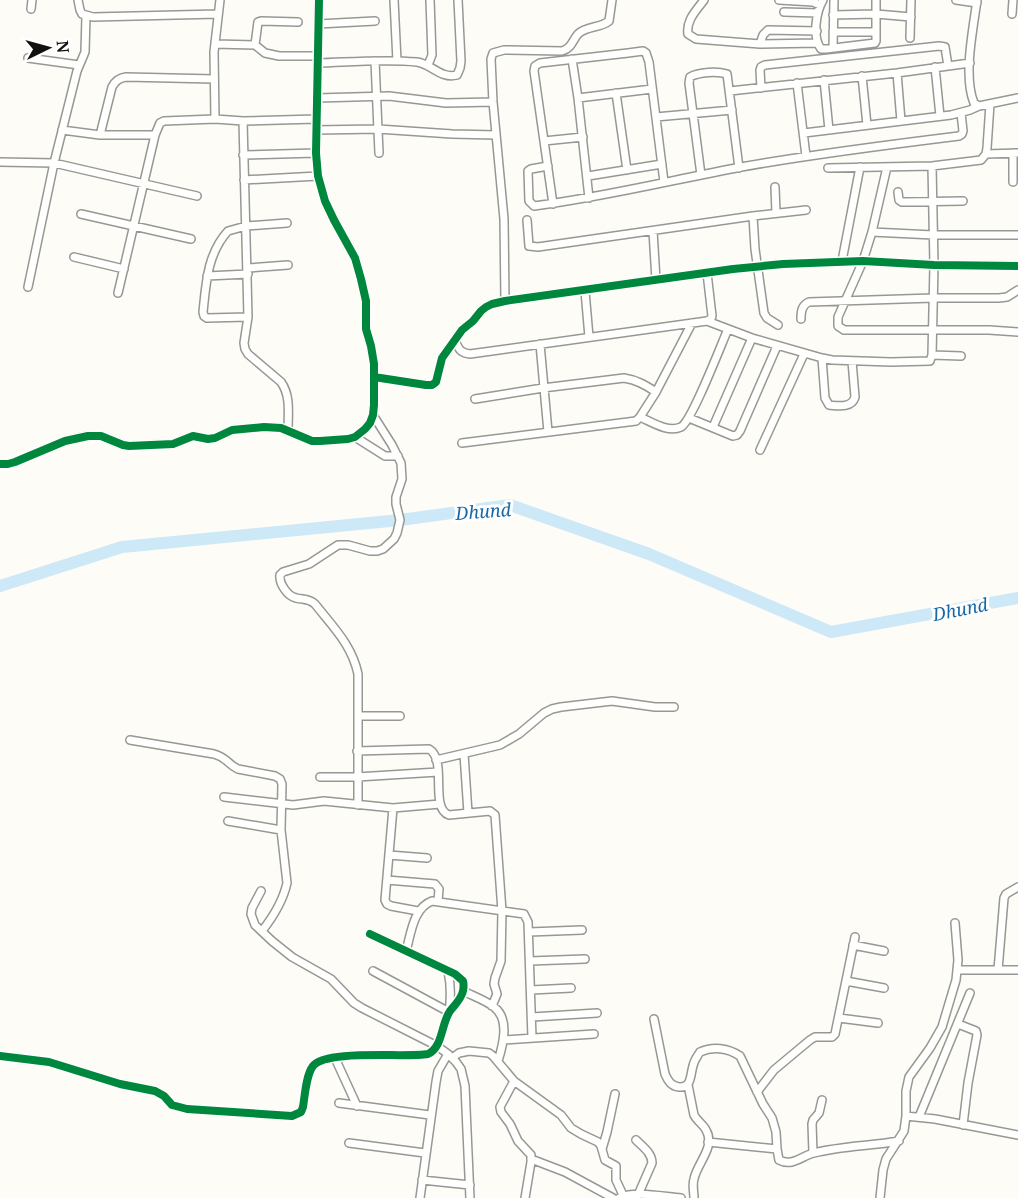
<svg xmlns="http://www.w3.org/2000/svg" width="1018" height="1198" viewBox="0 0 1018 1198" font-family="'Noto Serif',serif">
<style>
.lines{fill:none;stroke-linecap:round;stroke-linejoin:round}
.river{stroke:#cde8f7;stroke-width:12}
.minor-casing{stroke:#979795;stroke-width:10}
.minor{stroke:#fffffe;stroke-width:7}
.cycleway-casing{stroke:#fff;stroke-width:11}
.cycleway{stroke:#00873e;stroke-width:8}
.labels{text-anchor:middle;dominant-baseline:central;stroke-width:6;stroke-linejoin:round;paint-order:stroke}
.water-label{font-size:18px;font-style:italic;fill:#1768a6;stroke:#fff}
</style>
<rect width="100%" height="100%" fill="#fdfcf7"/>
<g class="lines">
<!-- river -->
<path class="river" d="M0,586L122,547L400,520L510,505L649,554L831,632L1018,598"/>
<!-- minor casing -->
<g class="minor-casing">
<path id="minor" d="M78,0L80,10L82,14L93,17L218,14
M394,0L397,61
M704,0C696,11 686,20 688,34L696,39L760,44L817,43
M779,0L813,2L820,5
M823,0C816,12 812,37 821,49H826L875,43L876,41V0
M956,0L977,3
M977,0C973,30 963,76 974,103L979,106L1018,98
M31,9L32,0
M784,12L818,13
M1012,14L1013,0
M833,15L876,14L911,17
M318,24L375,21
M833,32H876
M910,38L911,0
M215,44L255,45L265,53L279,56H318
M760,44L763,35L768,30L817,31
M255,45L258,22L261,21L298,22
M833,48L834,0
M28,58L79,65
M572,59L578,98L589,198
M375,61L379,153
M318,63C351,62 384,59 417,62C432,64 440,79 457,75L460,68L461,61L458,0
M428,65L432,55L430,0
M935,67L940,116
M897,73L901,121
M862,76L867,125
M824,80L829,130
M797,83L806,156
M761,88L760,70L761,67L765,65L939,46L945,47L948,66
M730,91L897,73L970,63
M616,93L627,170
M317,98L389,96L446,103L493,102
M578,98L652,89
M656,117L732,110
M215,119L214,52L220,0
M243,121L248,317L244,343L245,349L248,354L281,382C291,396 288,414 288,430
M62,130L100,135H155
M316,130L378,129L452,134L496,135
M804,133L951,115L970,110L979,106
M100,135L112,87C115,81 119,78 126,77L214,79
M544,141L583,137
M1013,153V182
M986,154L1018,153
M243,155L316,153
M0,162L54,163L197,196
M548,166L531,169L528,171L529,201L534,206C604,197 672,180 741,167C814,154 886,145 959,136L962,134L963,131L961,113
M887,167L872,232L863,261L838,317V326L844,330H989L1018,332
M828,168L932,166L981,160L986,154L987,148L990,104
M701,175L689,83L690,77C699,72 717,71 727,74L739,168
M588,176L662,164
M244,180L318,176
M775,187L776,213
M898,192L899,200L902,202L963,201
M553,204L534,71L535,66L540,63L628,53L643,51L646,53L649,62L664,182
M81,214L191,239
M753,216L755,249L764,313L767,318L778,325
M527,220L529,246L538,247L753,216L806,210
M653,231L656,280
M872,232L933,235H1018
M74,257L124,269
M842,261L860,167
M248,268L288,265
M207,276L248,274
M28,287L54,163L77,71L85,52L86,16
M585,291L589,337
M118,293L155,135L160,123L164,121L215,119L243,121L316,119
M505,301L504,219L493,102L491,59L493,53L504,50L562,51C572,48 572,41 578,34C586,26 601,28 609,21L612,0
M248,317L207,318L204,316L203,312C206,284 207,254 228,231L246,226L287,223
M801,319C801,311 802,305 809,302L933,298H999L1007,297L1018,290
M707,321L752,338L822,358L832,360L891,362L930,361L932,355L934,265L932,166
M455,341C459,349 460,353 470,354L707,321L711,319L712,316L707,273
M540,344L548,432
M932,355L961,356
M822,358L825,398L829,405C839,406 852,408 855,397L852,361
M374,377L426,385H432L436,382L442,358L462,330L473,321L481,311L486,307L492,304L505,301L733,269L783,264L863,261L934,265L1018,266
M475,399L543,388L624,378C637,380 645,385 656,392
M640,417C652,422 668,433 681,427C692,421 721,345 728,329
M689,418L733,436L737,435L740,431L777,346
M713,427L752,338
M355,437L385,456H398
M462,443L636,421L640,417L656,392L692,323
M760,450L804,354
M0,464H8L15,462L65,441L88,436H101L123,445L129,446L173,444L193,436L208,439L215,438L232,430L264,427L281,428L312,441H320L348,439L355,437L365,429L370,423L373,415L374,405V364L371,346L366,329V301L361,279L355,258L334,220L325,201L318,176L316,153L319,0
M358,716H400
M130,740L214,754C228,758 227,764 238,769L275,776L280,779L282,784L281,830L287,883C283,901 273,917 262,931
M357,751L429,749C448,760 429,808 449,815L490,811L495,815L502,911L501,961L495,978L494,984L497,994L492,1006
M464,754L468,813
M436,760L500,745L519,734L544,713L552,709L561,707L612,701L655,707H674
M320,777H357L438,772
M224,797L293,805L324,801L393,808L440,804
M358,805V674C352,645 333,627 315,604C308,598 304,600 296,598C287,596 279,583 280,575L283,572L309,564L338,545H348L370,551H377L383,549L394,539L397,533L400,520L396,504V497L402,479L401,463L392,445L373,415
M393,808L385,900L387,904L391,906L418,911
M228,821L281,830
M389,855L427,858
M387,880L435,884L439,889L438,901
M261,891L252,908L251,914L255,925L272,941L292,957L331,979L354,1003L362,1008L437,1046L448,1054L456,1062L461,1069L465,1086L470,1198
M529,932L582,930
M853,945L884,951
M406,951C411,934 413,908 432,901L524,914L528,922L532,1038
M530,961L585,959
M958,970H1018
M998,970L1004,898L1006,894L1018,887
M373,971L449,1012C451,998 451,985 448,971
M846,981L884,988
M531,990L571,988
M463,991C473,996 485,1000 494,1007C510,1019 503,1045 498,1061
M532,1017L597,1013
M839,1018L878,1023
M654,1019L665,1074C668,1081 671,1086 679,1087C692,1088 690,1075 693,1066C694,1060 697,1057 700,1052C713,1046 728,1048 740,1056L763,1104L772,1118L776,1132L777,1149
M958,1024L976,1031L977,1035L968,1083L963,1125
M504,1040L594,1034
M0,1056L49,1062L120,1084L155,1091L164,1096L172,1105L187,1109L292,1116L301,1112L303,1107C305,1095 306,1075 313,1066C326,1049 406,1058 428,1054C443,1047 441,1024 450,1011C455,1004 461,1000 463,991C464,986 464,985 463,981L455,974L370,934
M335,1058L357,1106
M452,1058L459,1053L469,1051L489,1053L493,1056L514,1081L561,1115L571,1128L581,1134L598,1142L601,1146L605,1160L616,1166V1180L623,1195
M514,1081L500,1107L501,1112L510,1124L518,1141L531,1155V1162L525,1198
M688,1085L694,1115C697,1121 703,1124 706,1130C716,1147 697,1163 694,1179C692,1185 694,1192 694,1198
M757,1092L774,1070L810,1040L815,1037H832L835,1034L855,937
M339,1103L430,1115
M906,1116V1091L909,1077L930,1048L942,1027L956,980L958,960L955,923
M919,1117L970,993
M636,1140C643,1147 652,1153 652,1163L638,1195
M708,1142L777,1149L779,1160C793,1167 801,1156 814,1153C841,1146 871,1146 899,1141
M349,1143L425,1153
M602,1149L607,1132L615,1094
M813,1153L812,1124L813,1120L819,1113L822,1100
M531,1159L565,1172L613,1198
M422,1180L470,1185
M420,1198L436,1082L438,1071L448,1054
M619,1198C633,1190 665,1197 681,1198
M880,1198L883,1170L886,1159L904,1131L906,1116L935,1119L1018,1135"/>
</g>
<!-- minor -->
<use href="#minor" class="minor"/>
<!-- cycleway casing -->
<g class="cycleway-casing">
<path id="cycleway" d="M374,377L426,385H432L436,382L442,358L462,330L473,321L481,311L486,307L492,304L505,301L733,269L783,264L863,261L934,265L1018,266
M0,464H8L15,462L65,441L88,436H101L123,445L129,446L173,444L193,436L208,439L215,438L232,430L264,427L281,428L312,441H320L348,439L355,437L365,429L370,423L373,415L374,405V364L371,346L366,329V301L361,279L355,258L334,220L325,201L318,176L316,153L319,0
M0,1056L49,1062L120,1084L155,1091L164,1096L172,1105L187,1109L292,1116L301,1112L303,1107C305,1095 306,1075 313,1066C326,1049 406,1058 428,1054C443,1047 441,1024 450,1011C455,1004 461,1000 463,991C464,986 464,985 463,981L455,974L370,934"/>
</g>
<!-- cycleway -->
<use href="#cycleway" class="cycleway"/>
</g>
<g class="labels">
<!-- water labels -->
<g class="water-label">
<text transform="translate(483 511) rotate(-4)">Dhund</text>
<text transform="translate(960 609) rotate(-11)">Dhund</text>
</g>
</g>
<!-- north arrow -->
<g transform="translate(48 48) rotate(85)" stroke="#ffffff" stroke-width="4.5" paint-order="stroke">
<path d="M0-4.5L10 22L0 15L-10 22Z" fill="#111111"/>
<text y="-9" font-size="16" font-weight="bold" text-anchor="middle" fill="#111111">N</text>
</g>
</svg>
